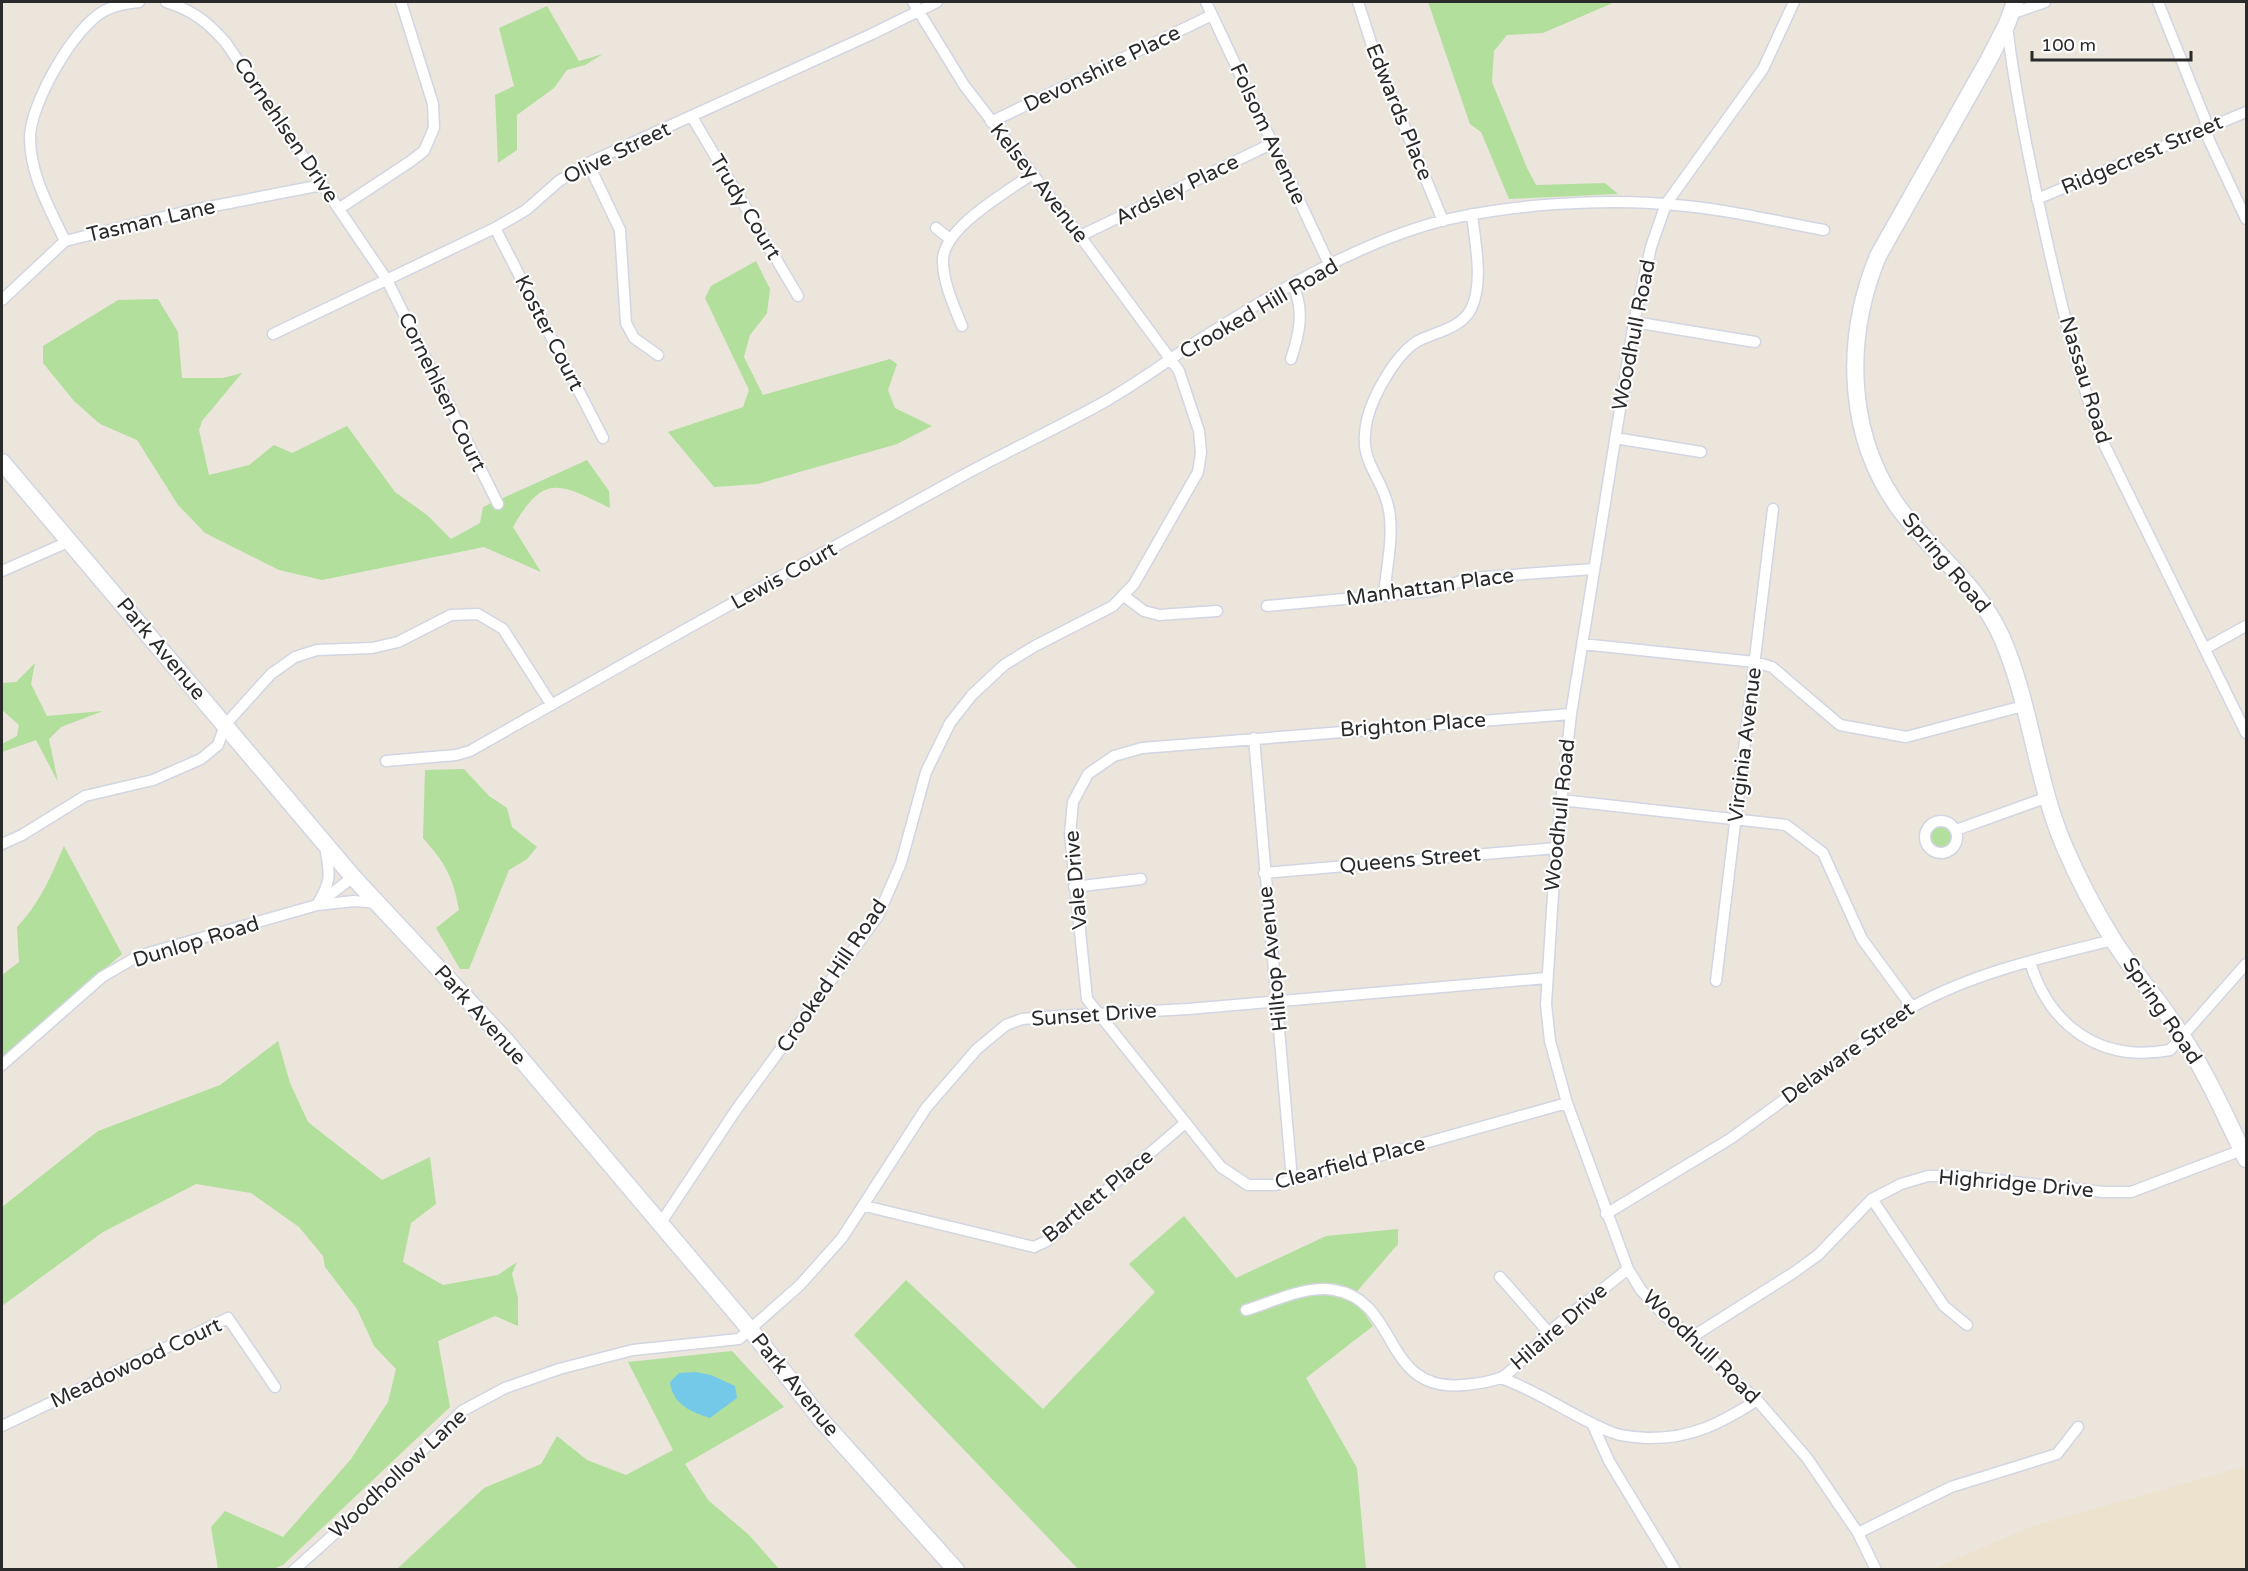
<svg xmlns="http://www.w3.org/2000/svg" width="2248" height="1571" viewBox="0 0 2248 1571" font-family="'Varela Round',sans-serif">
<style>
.education{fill:#ece2cd}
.green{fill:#b2df9c}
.water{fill:#75c9e8}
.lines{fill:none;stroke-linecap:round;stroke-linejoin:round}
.street-casing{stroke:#d2d5e2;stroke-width:13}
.secondary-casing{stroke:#d2d5e2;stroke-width:19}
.street{stroke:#fff;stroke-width:10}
.secondary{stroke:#fff;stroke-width:16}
.labels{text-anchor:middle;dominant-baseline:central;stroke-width:4.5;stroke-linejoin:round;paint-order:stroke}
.street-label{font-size:21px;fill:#2a2a2a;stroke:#fff}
</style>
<rect width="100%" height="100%" fill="#ebe5dc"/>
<!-- education -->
<path class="education" d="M2246,1466V1569L1931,1570L2030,1527Z"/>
<!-- green -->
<path class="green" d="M1428,2H1615L1543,33L1507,35L1494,51L1492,82L1527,168L1536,185L1605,183L1618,194L1509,199L1481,132L1470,124Z
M547,6L579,61L603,54L585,65L567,70L554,88L517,115V150L498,163L495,95L514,86L499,28Z
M756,261L770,289L767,313L750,335L744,357L763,395L890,359L897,364L888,390L895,408L932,426L897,444L758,484L714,487L668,432L743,407L749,390L705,298L711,286Z
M158,299L178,332L182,378H223L242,373L202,421L199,430L209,475L249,465L274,445L292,453L347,426L395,492L427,515L451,539L480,523L483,507L587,460L609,491L610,508C560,484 544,472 513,527L541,572L484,547L322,580L279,570L205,533L178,505L137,440L100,424L74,401L43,363V346L118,300Z
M35,663L31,684L47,716L103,711L61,727L49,739L58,782L36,740L2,752V744L17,736L19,725L2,710V683L16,682Z
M464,769L489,796L507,808L512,827L537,847L527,859L509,870L469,969H460L436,928L459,910C453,876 445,863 423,838L425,770Z
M1929 837a12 12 0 1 1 24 0a12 12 0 1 1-24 0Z
M64,846L122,954L2,1058V975L19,962L17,927C40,903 51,876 64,846Z
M278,1041L290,1083L308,1122L382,1180L430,1157L436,1204L411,1223L403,1262L443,1285L498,1275L517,1262L512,1274L518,1298V1326L495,1316L438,1341L450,1407L283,1565L273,1569H218L211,1527L225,1511L283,1537L351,1459L388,1402L396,1369L374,1346L357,1309L325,1267L323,1256L299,1227L251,1193L196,1184L103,1232L2,1306V1207L98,1131L220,1085Z
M1184,1216L1236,1278L1326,1236L1398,1229V1244L1353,1296L1373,1326L1306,1378L1357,1468L1366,1569H1078L854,1335L906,1280L1043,1409L1155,1292L1129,1264Z
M732,1351L784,1407L685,1464L708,1500L749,1535L779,1569L396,1570L484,1488L541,1464L557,1436L587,1460L626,1475L673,1450L628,1362Z"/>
<!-- water -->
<path class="water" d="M695,1372L711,1375L735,1386L737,1398L710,1418C691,1412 672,1404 670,1382L679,1373Z"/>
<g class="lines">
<!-- street casing -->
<g class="street-casing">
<path id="street" d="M166,2C192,10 208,22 226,43L387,280L498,504
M1206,2L1330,266
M1358,2L1374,52L1443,221
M1794,2L1763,69L1666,204L1651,247L1634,322L1571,714L1556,848L1546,1004L1550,1041L1567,1103L1628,1269L1641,1290L1665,1316L1692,1337L1719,1367L1757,1400L1807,1458L1858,1533L1876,1570
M2158,2L2205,119L2208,138L2246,219
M2011,14L2045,2
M2007,26C2016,101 2032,176 2049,250C2064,315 2079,380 2103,442L2246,733
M692,117L798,296
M991,122L1212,15
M588,163L620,230L626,323L634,338L658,355
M2037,199L2246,112
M340,208L411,161L424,151L434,128L433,104L401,2
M495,228L603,438
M936,228L950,239
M1080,236L1273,143
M65,241C50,209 30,175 30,138C30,104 74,27 104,11C113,6 128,3 139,2
M2,300L65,241L188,211L322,185
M1634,322L1755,342
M962,326C954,306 944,285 943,263C940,229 1007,192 1032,174
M273,334L495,228L526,210L559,181L588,163L872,34L937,2
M1291,359C1299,335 1305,310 1293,286
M1615,438L1701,452
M2,571L68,542
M1124,596L1144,611L1159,615L1217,611
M1384,596C1386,570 1394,537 1389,510C1382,473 1357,464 1367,420C1373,395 1398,349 1422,339C1439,331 1461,328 1471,309C1484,283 1475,242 1472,214
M1267,606L1431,591L1470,578L1593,569
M1582,644L1755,662L1772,667L1840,725L1906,737L2023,706
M2206,648L2246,626
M1254,738L1292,1180
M386,761L456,755L470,751C633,658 797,567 962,476C1006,452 1051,431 1095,407C1131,388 1162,364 1196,342C1270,295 1360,241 1445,220C1511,204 1608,198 1676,205C1726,209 1775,221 1824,230
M1561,800L1786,825L1823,853L1862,939L1912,1007
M1925 837a16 16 0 1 1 32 0a16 16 0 1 1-32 0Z
M1956,830L2048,797
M2,844L22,835L85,796L153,780L201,759L218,745L225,725L271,674L295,657L317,650L372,648L398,642L451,615L478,614L503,629L551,704
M1264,873L1556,848
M1074,887L1141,879
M322,901L353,877
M317,905C332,881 330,874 325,846
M2030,962C2050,1027 2101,1063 2170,1050L2246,964
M1716,981L1773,509
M2,1065L102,977L138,956L317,905L354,901L378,903
M1567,1103L1275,1185H1248L1221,1167L1087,999L1070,834L1073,802L1088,774L1114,756L1142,748L1571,714
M1872,1199L1944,1306L1967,1325
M865,1206L1034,1247L1047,1241L1184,1124
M1606,1214L1730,1139L1912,1007C1973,973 2044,957 2113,940
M660,1224L736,1110L878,916L901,863L926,772L950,723L972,695L1004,665L1035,646L1113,606L1134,584L1198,472L1201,453L1199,431L1179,371L1080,236L964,85L913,2
M1500,1277L1549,1333
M1246,1310C1273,1302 1306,1285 1334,1290C1401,1301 1381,1393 1464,1385C1475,1384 1490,1382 1500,1378C1514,1372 1534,1346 1546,1335C1572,1312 1601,1291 1628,1269
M1692,1337L1793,1273L1818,1255L1872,1199L1901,1184L1928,1176H1961L2103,1192H2131L2242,1150
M1501,1378C1541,1392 1573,1417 1611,1432C1622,1437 1636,1437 1647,1438C1691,1439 1722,1423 1757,1400
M1592,1423L1609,1461L1675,1570
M2,1426L228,1318L275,1387
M1858,1533L1951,1487L2057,1454L2078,1427
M294,1570L370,1502L462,1411L505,1388L559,1369L633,1350L739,1339L800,1285L842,1238L926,1108L977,1049L1006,1025L1022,1019L1058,1016L1188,1009L1546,978"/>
</g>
<!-- secondary casing -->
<g class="secondary-casing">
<path id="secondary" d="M2015,2L2007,24L1988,61L1878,256C1843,341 1846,442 1905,516C1938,557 1980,588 2002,638C2031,705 2036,781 2065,848C2078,878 2094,909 2112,938C2132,971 2159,1000 2180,1033C2206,1072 2226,1117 2246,1159
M2,462L353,877L505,1040L758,1339L823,1422L956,1570"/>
</g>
<!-- street -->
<use href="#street" class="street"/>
<!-- secondary -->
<use href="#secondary" class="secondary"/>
</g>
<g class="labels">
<!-- street labels -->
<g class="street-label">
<text transform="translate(1102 69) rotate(-26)">Devonshire Place</text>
<text transform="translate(1399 112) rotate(68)">Edwards Place</text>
<text transform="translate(286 130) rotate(56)">Cornehlsen Drive</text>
<text transform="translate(1268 134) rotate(65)">Folsom Avenue</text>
<text transform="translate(617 153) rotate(-26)">Olive Street</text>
<text transform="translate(2142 155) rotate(-23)">Ridgecrest Street</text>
<text transform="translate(1039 183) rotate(52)">Kelsey Avenue</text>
<text transform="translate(1177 190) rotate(-26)">Ardsley Place</text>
<text transform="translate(745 207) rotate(59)">Trudy Court</text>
<text transform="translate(151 221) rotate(-13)">Tasman Lane</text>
<text transform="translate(1259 309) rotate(-30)">Crooked Hill Road</text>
<text transform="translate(549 333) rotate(63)">Koster Court</text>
<text transform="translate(1634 335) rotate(-79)">Woodhull Road</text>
<text transform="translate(2085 380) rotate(73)">Nassau Road</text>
<text transform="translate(442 392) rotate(64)">Cornehlsen Court</text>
<text transform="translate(1946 563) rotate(50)">Spring Road</text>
<text transform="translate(784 576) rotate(-29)">Lewis Court</text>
<text transform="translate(1430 587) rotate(-8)">Manhattan Place</text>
<text transform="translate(161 649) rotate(50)">Park Avenue</text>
<text transform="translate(1413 725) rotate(-4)">Brighton Place</text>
<text transform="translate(1745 745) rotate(-83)">Virginia Avenue</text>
<text transform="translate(1560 815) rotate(-84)">Woodhull Road</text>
<text transform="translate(1410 860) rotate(-5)">Queens Street</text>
<text transform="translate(1076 880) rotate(-95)">Vale Drive</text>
<text transform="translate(196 942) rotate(-17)">Dunlop Road</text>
<text transform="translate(1273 959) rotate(-96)">Hilltop Avenue</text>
<text transform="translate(832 976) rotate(-56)">Crooked Hill Road</text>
<text transform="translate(2162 1011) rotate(56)">Spring Road</text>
<text transform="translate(480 1015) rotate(48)">Park Avenue</text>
<text transform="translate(1094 1015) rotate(-4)">Sunset Drive</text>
<text transform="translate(1848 1053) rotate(-36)">Delaware Street</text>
<text transform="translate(1350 1163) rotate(-15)">Clearfield Place</text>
<text transform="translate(2016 1184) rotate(5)">Highridge Drive</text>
<text transform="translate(1098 1196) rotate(-39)">Bartlett Place</text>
<text transform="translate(1559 1327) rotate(-41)">Hilaire Drive</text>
<text transform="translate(1701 1347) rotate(44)">Woodhull Road</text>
<text transform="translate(136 1363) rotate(-25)">Meadowood Court</text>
<text transform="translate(795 1385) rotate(51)">Park Avenue</text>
<text transform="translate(398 1474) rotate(-43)">Woodhollow Lane</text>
</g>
</g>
<!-- border -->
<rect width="2248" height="1571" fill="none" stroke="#2a2a2a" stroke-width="6"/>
<!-- scale -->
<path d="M2032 51v9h159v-9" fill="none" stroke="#2a2a2a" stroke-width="3"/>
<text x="2041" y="51" font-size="18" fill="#2a2a2a" stroke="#ffffff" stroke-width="4.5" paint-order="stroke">100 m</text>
</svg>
